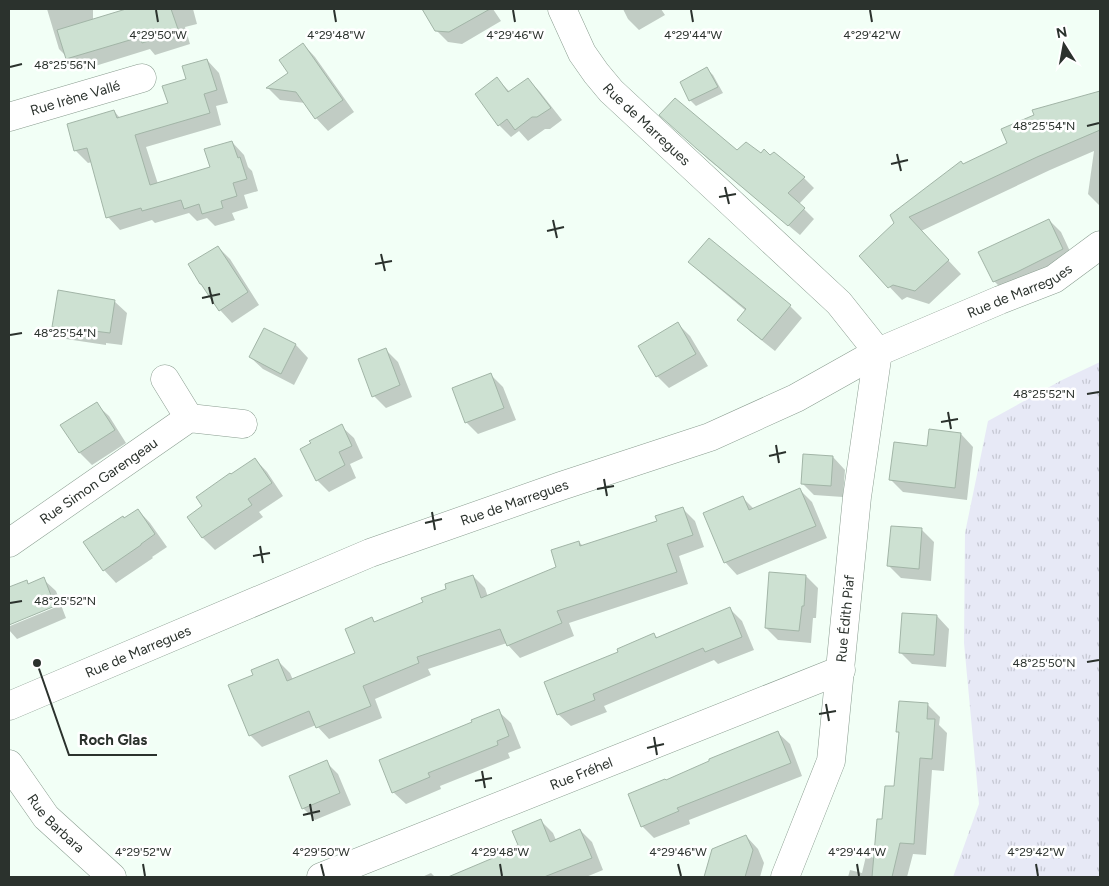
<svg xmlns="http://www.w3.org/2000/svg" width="1109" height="886" viewBox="0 0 1109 886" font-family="Figtree,sans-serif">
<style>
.grass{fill:url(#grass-tufts)}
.shadow{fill:#0003}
.building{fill:#cde1d2;stroke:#a2b5a7}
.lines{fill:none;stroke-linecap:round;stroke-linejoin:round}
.minor-casing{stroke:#8a9d90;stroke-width:29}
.minor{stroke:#fff;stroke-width:28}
.ticks{fill:none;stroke:#2b322d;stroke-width:2}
.labels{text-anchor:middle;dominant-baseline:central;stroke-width:5;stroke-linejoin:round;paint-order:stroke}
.street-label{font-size:14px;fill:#2b322d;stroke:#fff}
.ticks-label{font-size:12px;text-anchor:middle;fill:#2b322d;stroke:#fff;stroke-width:5;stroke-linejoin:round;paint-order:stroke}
.leader{fill:none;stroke:#2b322d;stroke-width:2}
.callout-dot{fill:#2b322d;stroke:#fff;stroke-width:2}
.callout-label{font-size:15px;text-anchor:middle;font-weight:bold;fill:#2b322d;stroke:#fff;stroke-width:5;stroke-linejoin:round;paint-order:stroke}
</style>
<defs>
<pattern id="grass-tufts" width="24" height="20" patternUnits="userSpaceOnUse" patternTransform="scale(1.25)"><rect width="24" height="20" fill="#e7e9f6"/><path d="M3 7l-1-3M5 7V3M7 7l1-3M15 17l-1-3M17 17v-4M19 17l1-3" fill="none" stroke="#c6c8d3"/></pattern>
</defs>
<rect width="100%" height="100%" fill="#f2fff6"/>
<!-- grass -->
<path class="grass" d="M1100,362V877H953L979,804L964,643L965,533L988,421L1062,380Z"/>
<!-- shadow -->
<path class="shadow" d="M47,9H93V20L130,9H193L197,24L185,27L190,44L155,55L150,49L79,71L67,59L66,56L59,49Z
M438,9H493L501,21L462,44L448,42L436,30L427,15Z
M623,9H661L665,15L639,30L628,19Z
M303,44L315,57L354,112L328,131L316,118L305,103L280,100L268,88L290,73Z
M207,60L219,73L228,103L216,106L221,125L146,147L158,184L211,168L232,142L244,155L248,167L252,171L258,191L244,195L248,208L232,213L235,220L215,226L207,218L197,221L189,213L155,223L152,220L120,230L108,217L92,162L88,163L76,151L68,125L114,111L120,118L169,104L188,80Z
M707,69L713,75L723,93L696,106L690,100L682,83Z
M497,79L510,92L528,79L540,92L562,120L550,129H545L528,141L519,131L511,137L499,125Z
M1100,92V206L1088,194L1094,151L1050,170L921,231L961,274L929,304L907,297L902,300L860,256L963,165L1009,144L1036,116L1034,111Z
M672,125L737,152L761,155L804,178L814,188L799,204L814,219L800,235L709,160Z
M1049,220L1061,232L1075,262L1007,294L994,281Z
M218,247L230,259L259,305L232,323L220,310L205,288L201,284Z
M690,262L790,306L802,318L775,351L751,332L739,320L746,311L702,274Z
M114,301L127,313L122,345L106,343V345L66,339L54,327Z
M678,324L690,336L708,366L669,388L657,376Z
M264,330L296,345L308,358L294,385L263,369L250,357Z
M386,350L398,362L412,397L386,408L374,396Z
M491,375L503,387L516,420L478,434L466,422Z
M96,404L109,416L126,443L92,465L80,453Z
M341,426L354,438L363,458L350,464L356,478L329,492L317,480Z
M930,431L961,434L973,447L967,500L903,492L891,480L928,448Z
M833,457L845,470L843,497L814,495L802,483Z
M255,459L267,472L283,496L259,512L263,517L215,550L203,538L189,518L204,507L231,476Z
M800,490L812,502L827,538L737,575L725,562L743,498L754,509Z
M683,509L695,521L704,547L679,556L688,584L569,623L574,636L520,658L508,645L507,643L428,669L431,675L375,699L382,718L329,739L316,725L262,747L250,735L254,676L278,661L290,673L293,680L356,654L372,619L376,623L424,603L473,576L485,588L488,597L558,568L579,542L583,546L658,522Z
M138,510L150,523L167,547L152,557L153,558L116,583L104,570L124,519Z
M922,530L934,542L931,581L901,578L889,566Z
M770,573L806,576L818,588L816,618H813L811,643L778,640L766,628Z
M43,579L56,591L60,602L10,623V626L61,605L66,618L17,639L9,630V593Z
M730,609L742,621L754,650L718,664L714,660L604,706L607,712L571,726L558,714L620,653L654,635L658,638Z
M937,616L949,629L946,667L912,664L900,652Z
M928,705L940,717L939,725L947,733L944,771L932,770L926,855L913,854L907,877H848L850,870L862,873L866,856L875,858L883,821L896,788L900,734L897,731Z
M498,711L511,723L521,748L508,753L510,758L440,786L441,789L406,804L393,792L474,723Z
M777,732L790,744L802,776L689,820L690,824L654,838L642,826L666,781Z
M326,762L338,774L351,805L315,820L303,808Z
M540,820L553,833L556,840L580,830L592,842L603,870L586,877H450L495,859L519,846Z
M746,836L758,849L764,863L760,877H710L711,874Z
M431,873L435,877H422Z"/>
<!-- building -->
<path class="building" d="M126,9H171L179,32L142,43L140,37L66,59L57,30Z
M422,9H490L449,32L435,31Z
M303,43L343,100L315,119L296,92L266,88L288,73L279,60Z
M207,59L217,90L204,94L210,113L135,135L150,185L210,167L204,149L232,141L238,158L240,157L247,179L233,183L237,196L221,201L223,208L202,214L199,204L184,209L181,200L142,211L141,208L106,218L87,148L74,151L67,124L114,110L117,118L168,103L162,86L186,79L182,66Z
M707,67L718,87L689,101L680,82Z
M497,77L508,92L528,78L551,108L537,117H532L515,130L507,119L498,126L475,94Z
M1100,91V130L1037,157L909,217L949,260L915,291L893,285L888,288L859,256L894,223L890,215L961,161L963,164L1007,143L1001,129L1034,115L1032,110Z
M675,98L737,150L746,142L761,153L764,149L770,155L774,152L805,177L788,193L805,208L788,226L697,149L659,115Z
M1049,219L1063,249L1017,272L993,282L978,252Z
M709,238L791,305L762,340L737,320L746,309L688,262Z
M218,246L248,292L219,311L201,284H200L188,264Z
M58,290L115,300L110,333L94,331V333L52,327Z
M678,322L696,354L656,377L638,346Z
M264,328L296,344L281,374L249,357Z
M386,348L400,385L372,397L358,359Z
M491,373L504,408L465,423L452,388Z
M97,402L115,430L79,453L60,425Z
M342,424L352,446L339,452L345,465L316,481L300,449L311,443L309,441Z
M929,429L961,433L955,488L889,480L894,442L927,446Z
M803,454L833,456L831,486L801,484Z
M255,458L272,483L248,499L252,505L202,538L187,517L202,506L196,497L230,473L231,474Z
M800,488L816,526L724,563L703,513L743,496L749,510Z
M683,507L693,535L667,544L677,572L557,611L562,623L507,646L500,629L417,657L419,663L363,686L371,706L316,728L309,711L249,736L228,685L253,675L251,670L278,659L287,681L355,653L345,629L372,617L374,622L423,602L421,598L446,589L445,584L473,575L481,598L556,567L551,550L579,541L580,546L657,521L655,516Z
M138,509L155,534L141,544V545L103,571L83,542L123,516L124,518Z
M891,526L922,528L919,569L887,566Z
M769,572L806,575L804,606H802L799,631L765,628Z
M44,577L55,606L9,625V587L27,580L28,584Z
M730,607L742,637L705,652L703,648L593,694L595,700L557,715L544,682L618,652L617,649L654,633L656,638Z
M902,613L937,615L934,655L899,653Z
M899,701L928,703L927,719H935L932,759L920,758L914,844L900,843L892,877H872L877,819H882L885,786H894L899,732H896Z
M499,709L509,736L497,741L498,745L428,773L430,777L392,793L379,760L472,722L471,720Z
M778,731L791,763L677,808L679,811L641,827L628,794L665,779L666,780L709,761V759Z
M327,760L340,793L302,809L289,776Z
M541,819L550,842L580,829L592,858L544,877H448L493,858L492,856L518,845L512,831Z
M746,835L753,850L745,877H704L712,849Z"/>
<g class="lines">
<!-- minor casing -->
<g class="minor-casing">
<g id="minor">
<path id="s1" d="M562,9L582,53L596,73L611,91L839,303L878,352"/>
<path id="s2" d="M9,117L142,78"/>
<path d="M165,379L189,418"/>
<path id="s3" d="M9,543L189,418L243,424"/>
<path id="s4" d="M9,706L370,553L561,486L710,437L796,398L878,352L1000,300L1054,279L1100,245"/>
<path id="s5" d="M9,764L46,817L112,877"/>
<path id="s6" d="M321,877L841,670"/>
<path id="s7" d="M785,877L831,761L857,497L878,352"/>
</g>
</g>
<!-- minor -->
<use href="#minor" class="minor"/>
</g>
<!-- ticks -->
<path class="ticks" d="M156,10L158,22M334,10L336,22M513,10L515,22M691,10L693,22M870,10L872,22M10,67L22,64M1087,126L1099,123M897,154L901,171M891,164L908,160M725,187L729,204M719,197L736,194M553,220L557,238M547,231L564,227M381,254L385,271M375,264L392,261M209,287L213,304M202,298L220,294M10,335L22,333M1087,394L1099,392M948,412L951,429M941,422L958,419M776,445L779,463M769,456L786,452M604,479L607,496M597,489L614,486M432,512L435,530M425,523L442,519M260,546L263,563M253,556L270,553M10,603L22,601M1087,662L1099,660M826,704L829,721M819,714L836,711M654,737L657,755M647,748L664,744M482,771L485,788M475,781L492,778M310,804L313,821M303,815L320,811M143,864L145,876M321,864L324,876M500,864L502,876M678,864L681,876M857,864L859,876M1036,864L1038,876"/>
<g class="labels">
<!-- street labels -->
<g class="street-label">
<text stroke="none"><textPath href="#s2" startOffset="69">Rue Irène Vallé</textPath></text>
<text stroke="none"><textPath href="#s1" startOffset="145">Rue de Marregues</textPath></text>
<text stroke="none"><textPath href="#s4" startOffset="1094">Rue de Marregues</textPath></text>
<text stroke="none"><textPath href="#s3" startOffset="109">Rue Simon Garengeau</textPath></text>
<text stroke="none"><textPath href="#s4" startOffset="545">Rue de Marregues</textPath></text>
<text stroke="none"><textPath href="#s7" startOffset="268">Rue Édith Piaf</textPath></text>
<text stroke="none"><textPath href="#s4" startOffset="140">Rue de Marregues</textPath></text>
<text stroke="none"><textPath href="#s6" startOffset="280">Rue Fréhel</textPath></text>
<text stroke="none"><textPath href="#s5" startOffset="76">Rue Barbara</textPath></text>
</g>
</g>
<g class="ticks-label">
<text x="158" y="39">4°29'50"W</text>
<text x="336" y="39">4°29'48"W</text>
<text x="515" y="39">4°29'46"W</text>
<text x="693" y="39">4°29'44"W</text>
<text x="872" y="39">4°29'42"W</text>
<text x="65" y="69">48°25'56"N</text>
<text x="1044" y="130">48°25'54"N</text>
<text x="65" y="337">48°25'54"N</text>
<text x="1044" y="398">48°25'52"N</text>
<text x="65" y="605">48°25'52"N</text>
<text x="1044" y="667">48°25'50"N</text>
<text x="143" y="856">4°29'52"W</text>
<text x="321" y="856">4°29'50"W</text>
<text x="500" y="856">4°29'48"W</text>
<text x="678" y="856">4°29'46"W</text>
<text x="857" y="856">4°29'44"W</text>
<text x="1036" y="856">4°29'42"W</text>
</g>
<!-- callouts -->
<path class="leader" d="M37 663L69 755H157"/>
<circle class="callout-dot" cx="37" cy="663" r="5"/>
<g class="callout-label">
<text x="113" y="745">Roch Glas</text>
</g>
<!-- border -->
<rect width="1109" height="886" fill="none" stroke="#2b322d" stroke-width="20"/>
<!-- north arrow -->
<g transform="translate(1064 45) rotate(349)" stroke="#ffffff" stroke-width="4" paint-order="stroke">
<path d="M0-4L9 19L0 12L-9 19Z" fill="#2b322d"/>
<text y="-8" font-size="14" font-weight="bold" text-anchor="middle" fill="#2b322d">N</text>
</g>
</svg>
